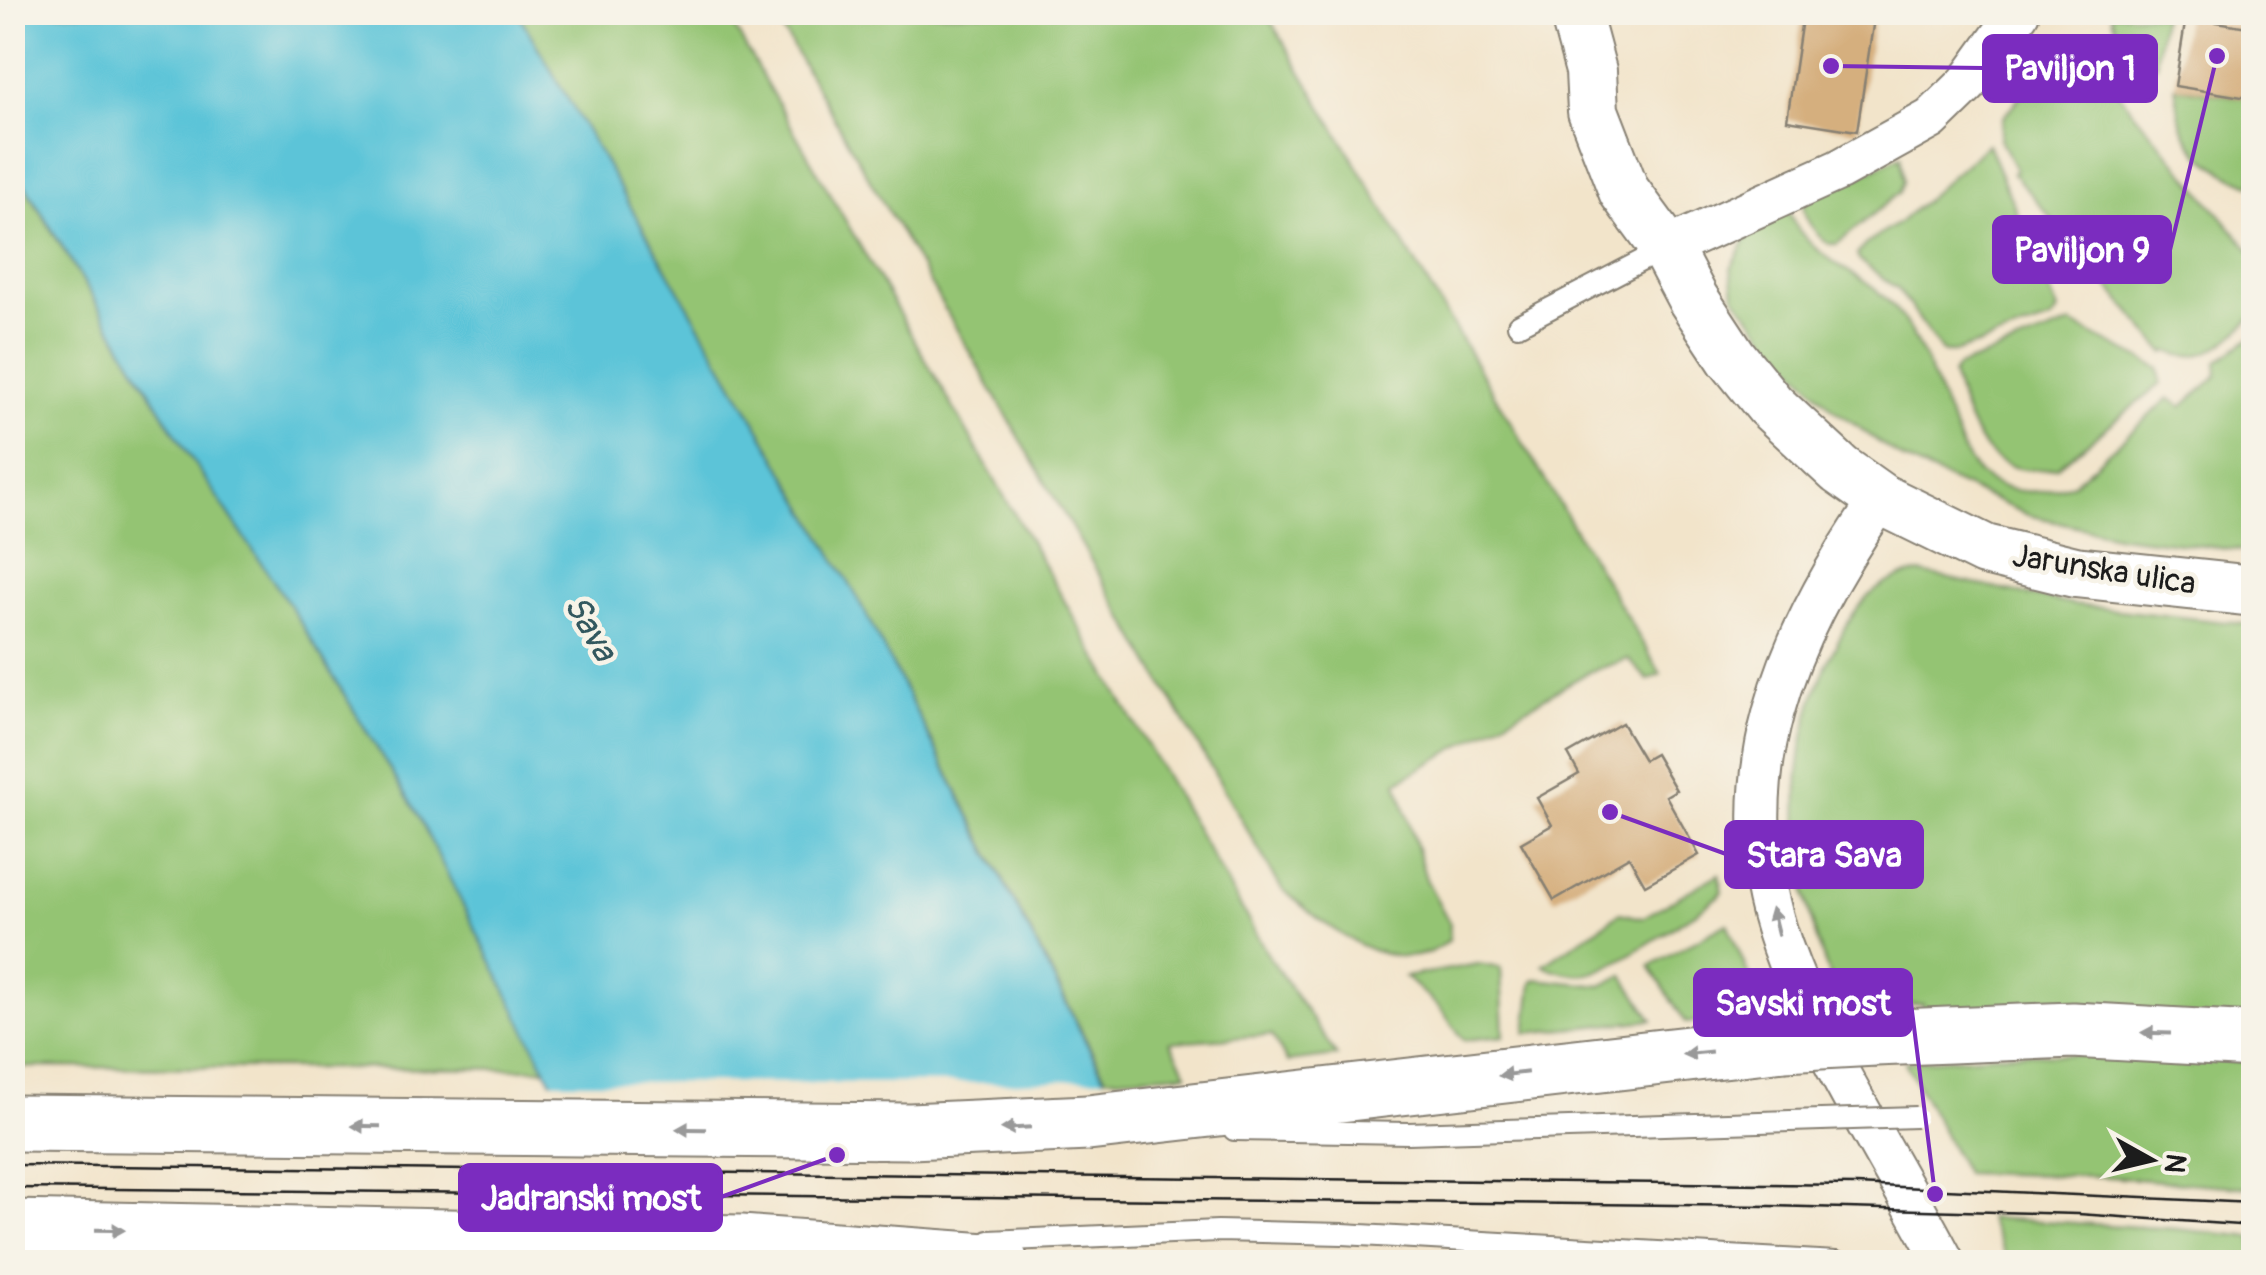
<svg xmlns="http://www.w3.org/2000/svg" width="2266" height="1275" viewBox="0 0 2266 1275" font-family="Pangolin,sans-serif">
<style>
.green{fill:#94c473;stroke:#587048;stroke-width:2.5}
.water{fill:#5bc4d8;stroke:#3c707a;stroke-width:2.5}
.pier{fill:#f2e4ca}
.building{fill:#d5af7e}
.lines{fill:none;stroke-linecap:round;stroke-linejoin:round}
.service-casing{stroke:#878073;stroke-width:24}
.minor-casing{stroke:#878073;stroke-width:44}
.tertiary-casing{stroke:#878073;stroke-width:54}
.secondary-casing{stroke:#878073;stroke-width:59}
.service{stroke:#fff;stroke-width:20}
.minor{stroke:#fff;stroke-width:40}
.tertiary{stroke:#fff;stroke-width:50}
.secondary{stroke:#fff;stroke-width:55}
.tram{stroke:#1c1c1c;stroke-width:2.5}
.service-bridge-casing{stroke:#878073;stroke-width:24;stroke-linecap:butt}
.secondary-bridge-casing{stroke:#878073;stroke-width:59;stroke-linecap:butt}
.service-bridge{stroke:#fff;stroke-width:20}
.secondary-bridge{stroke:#fff;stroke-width:55}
.oneway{fill:#999}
.labels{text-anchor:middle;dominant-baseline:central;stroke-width:9;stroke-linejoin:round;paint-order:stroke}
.street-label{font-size:32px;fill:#1c1c1c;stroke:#f7f3e8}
.water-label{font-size:35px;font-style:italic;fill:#32575e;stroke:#f7f3e8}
.leader{fill:none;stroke:#7b2cbf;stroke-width:4}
.callout-dot{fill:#7b2cbf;stroke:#f7f3e8;stroke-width:4}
.callout{fill:#7b2cbf;stroke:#7b2cbf;stroke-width:4}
.callout-label{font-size:35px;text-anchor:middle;font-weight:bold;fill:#fff}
</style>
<rect width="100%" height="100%" fill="#f7f3e8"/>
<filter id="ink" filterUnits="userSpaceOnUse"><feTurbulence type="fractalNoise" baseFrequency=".01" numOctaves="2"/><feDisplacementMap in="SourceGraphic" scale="20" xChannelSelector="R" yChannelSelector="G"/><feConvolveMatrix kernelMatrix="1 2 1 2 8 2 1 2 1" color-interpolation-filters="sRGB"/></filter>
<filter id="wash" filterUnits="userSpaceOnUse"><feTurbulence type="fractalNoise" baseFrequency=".0048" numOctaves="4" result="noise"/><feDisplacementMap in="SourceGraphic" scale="40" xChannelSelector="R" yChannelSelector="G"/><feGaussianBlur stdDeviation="2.25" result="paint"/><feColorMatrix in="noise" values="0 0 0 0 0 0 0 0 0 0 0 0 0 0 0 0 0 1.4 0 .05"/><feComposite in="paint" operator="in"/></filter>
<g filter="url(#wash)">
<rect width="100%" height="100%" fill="#f2e4ca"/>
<!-- green -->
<path class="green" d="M518,13H726L1270,958L1337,1056L1287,1062L1272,1035L1170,1042L1187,1073L1106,1078L856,595Z
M773,13H1266L1661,674L1648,680L1628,659L1589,672L1397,782L1426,879L1450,924L1449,940C1396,987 1323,924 1281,888Z
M2111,13L2162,15L2156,65C2136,61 2113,32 2111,13Z
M2026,35L2034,46L2033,52L2009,86L1997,91L1988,85Z
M2054,50L2113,87L2253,254V316C2232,340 2200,367 2168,351L2165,353L2013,173L2016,170L2000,139L2003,118Z
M2175,87L2253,99V186C2226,175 2192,156 2182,126C2178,114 2178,99 2175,87Z
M1988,144L2058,311L2052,320L1956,352H1942L1898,289L1859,260L1857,255L1865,245L1900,222Z
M1901,156L1904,180L1900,192L1837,244H1829C1816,233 1801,219 1804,201Z
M12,165L185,449L289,604L415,810L547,1069L13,1067Z
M1788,210C1809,264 1869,271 1899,314C1923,347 1936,389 1953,426C1958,437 1962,451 1969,461C1991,496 2039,497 2074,483L2169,398L2182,407L2218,375L2217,362L2253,336V552L2120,536L2028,515L1902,459L1832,408L1774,346L1734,295L1731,268L1746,240L1743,230Z
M2071,324L2159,368L2161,384L2057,467C1986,483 1970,430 1952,375L1957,367Z
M1922,573L2074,605L2253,625V1020L1924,1011L1923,1004L1844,1009C1789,893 1777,756 1838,641C1856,605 1879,576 1922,573Z
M1719,874L1722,893C1700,911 1612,970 1588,974C1575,976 1555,971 1543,965L1620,913L1642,918Z
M1727,923L1765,1014L1686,1023L1650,966Z
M1478,964L1501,968L1504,1036L1464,1040L1439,1007L1405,977Z
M1623,975L1653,1020L1526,1033L1532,983L1536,979L1601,986Z
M2019,1053L2253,1061V1188L2095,1176L1965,1173L1905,1062Z
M1988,1218L2177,1229L2253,1237V1262H2008Z"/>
<!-- water -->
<path class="water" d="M13,13H518L856,595L1199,1262H643L415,810L289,604L185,449L13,165Z"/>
<!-- pier -->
<path class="pier" d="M1111,1078L1204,1262H638L548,1082L1001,1083Z"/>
<g id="blocks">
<!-- building -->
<path class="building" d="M1803,12H1875L1857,131L1787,120Z
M2186,17L2254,28V99L2175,86Z
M1622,723L1644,760L1655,754L1676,790L1666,796L1699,855L1645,885L1629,857L1554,900L1521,843L1552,825L1537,798L1579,774L1568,754Z"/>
</g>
</g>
<g filter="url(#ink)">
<use href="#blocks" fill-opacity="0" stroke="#878073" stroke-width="2.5"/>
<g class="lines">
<!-- service casing -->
<g class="service-casing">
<path id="service" d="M1518,325L1666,248
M1234,1130L1408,1133L1821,1120
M989,1241L1218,1231L1343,1234L1836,1262"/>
</g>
<!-- minor casing -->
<g class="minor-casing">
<path id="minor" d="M1666,248L1839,170L1931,119L1967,84L2019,12
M1881,499C1786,634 1723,781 1782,946C1822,1058 1890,1158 1944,1262"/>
</g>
<!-- tertiary casing -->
<g class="tertiary-casing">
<path id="tertiary" d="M1575,12L1591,71L1593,111L1624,191L1666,248L1693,299L1732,358L1770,405L1840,470L1881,499L1985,550L2075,572L2254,591"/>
</g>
<!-- secondary casing -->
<g class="secondary-casing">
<path id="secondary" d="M1875,1038L2073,1030L2254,1040
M12,1123L910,1131L1088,1123L1784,1043
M12,1228L741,1243L1000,1262"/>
</g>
<!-- service -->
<use href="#service" class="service"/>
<!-- minor -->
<use href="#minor" class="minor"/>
<!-- tertiary -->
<use href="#tertiary" class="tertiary"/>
<!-- secondary -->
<use href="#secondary" class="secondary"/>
<!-- tram -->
<path class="tram" d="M12,1165L1856,1185L2254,1203
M12,1188L1770,1206L2078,1214L2254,1226"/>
<!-- service-bridge casing -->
<g class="service-bridge-casing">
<path id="service-bridge" d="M1821,1120L1916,1117"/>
</g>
<!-- secondary-bridge casing -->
<g class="secondary-bridge-casing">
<path id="secondary-bridge" d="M1784,1043L1875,1038"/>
</g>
<!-- service-bridge -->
<use href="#service-bridge" class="service-bridge"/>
<!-- secondary-bridge -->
<use href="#secondary-bridge" class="secondary-bridge"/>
</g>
<!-- one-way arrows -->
<defs><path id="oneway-solid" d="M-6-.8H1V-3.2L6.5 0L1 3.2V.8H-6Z" transform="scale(2.5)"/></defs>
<g class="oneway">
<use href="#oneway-solid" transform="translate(1775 922) rotate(-104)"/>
<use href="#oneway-solid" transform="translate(2156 1033) rotate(-178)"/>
<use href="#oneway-solid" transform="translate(1697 1053) rotate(174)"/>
<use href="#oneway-solid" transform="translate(1513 1074) rotate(173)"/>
<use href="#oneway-solid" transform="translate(366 1126) rotate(-179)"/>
<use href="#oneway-solid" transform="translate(1016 1128) rotate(177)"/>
<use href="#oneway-solid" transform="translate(691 1129) rotate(-179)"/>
<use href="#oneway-solid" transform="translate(110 1230) rotate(1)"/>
</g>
</g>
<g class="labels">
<!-- street labels -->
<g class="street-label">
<text transform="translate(2104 570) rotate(9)">Jarunska ulica</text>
</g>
<!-- water labels -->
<g class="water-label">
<text transform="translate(590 628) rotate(60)">Sava</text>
</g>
</g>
<!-- callouts -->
<path class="leader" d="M1831 66L1984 68M2217 56L2170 250M1610 812L1726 854M1935 1194L1911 1003M837 1155L721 1197"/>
<g class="callout-dot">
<circle cx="1831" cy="66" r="10"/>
<circle cx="2217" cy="56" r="10"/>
<circle cx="1610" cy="812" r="10"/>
<circle cx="1935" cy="1194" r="10"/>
<circle cx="837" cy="1155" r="10"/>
</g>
<g class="callout">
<rect x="1984" y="36" width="172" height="65" rx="10"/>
<rect x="1994" y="217" width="176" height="65" rx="10"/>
<rect x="1726" y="822" width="196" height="65" rx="10"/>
<rect x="1695" y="970" width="216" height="65" rx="10"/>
<rect x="460" y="1165" width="261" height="65" rx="10"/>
</g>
<g class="callout-label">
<text x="2070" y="80">Paviljon 1</text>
<text x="2082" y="262">Paviljon 9</text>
<text x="1824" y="867">Stara Sava</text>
<text x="1803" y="1015">Savski most</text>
<text x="591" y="1210">Jadranski most</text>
</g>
<!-- margin -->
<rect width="2266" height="1275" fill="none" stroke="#f7f3e8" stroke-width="50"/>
<!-- north arrow -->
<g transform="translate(2151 1160) rotate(98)" stroke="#f7f3e8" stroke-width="8" paint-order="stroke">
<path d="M0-8L18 38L0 25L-18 38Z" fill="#1c1c1c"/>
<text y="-15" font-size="28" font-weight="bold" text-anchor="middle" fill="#1c1c1c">N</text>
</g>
</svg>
